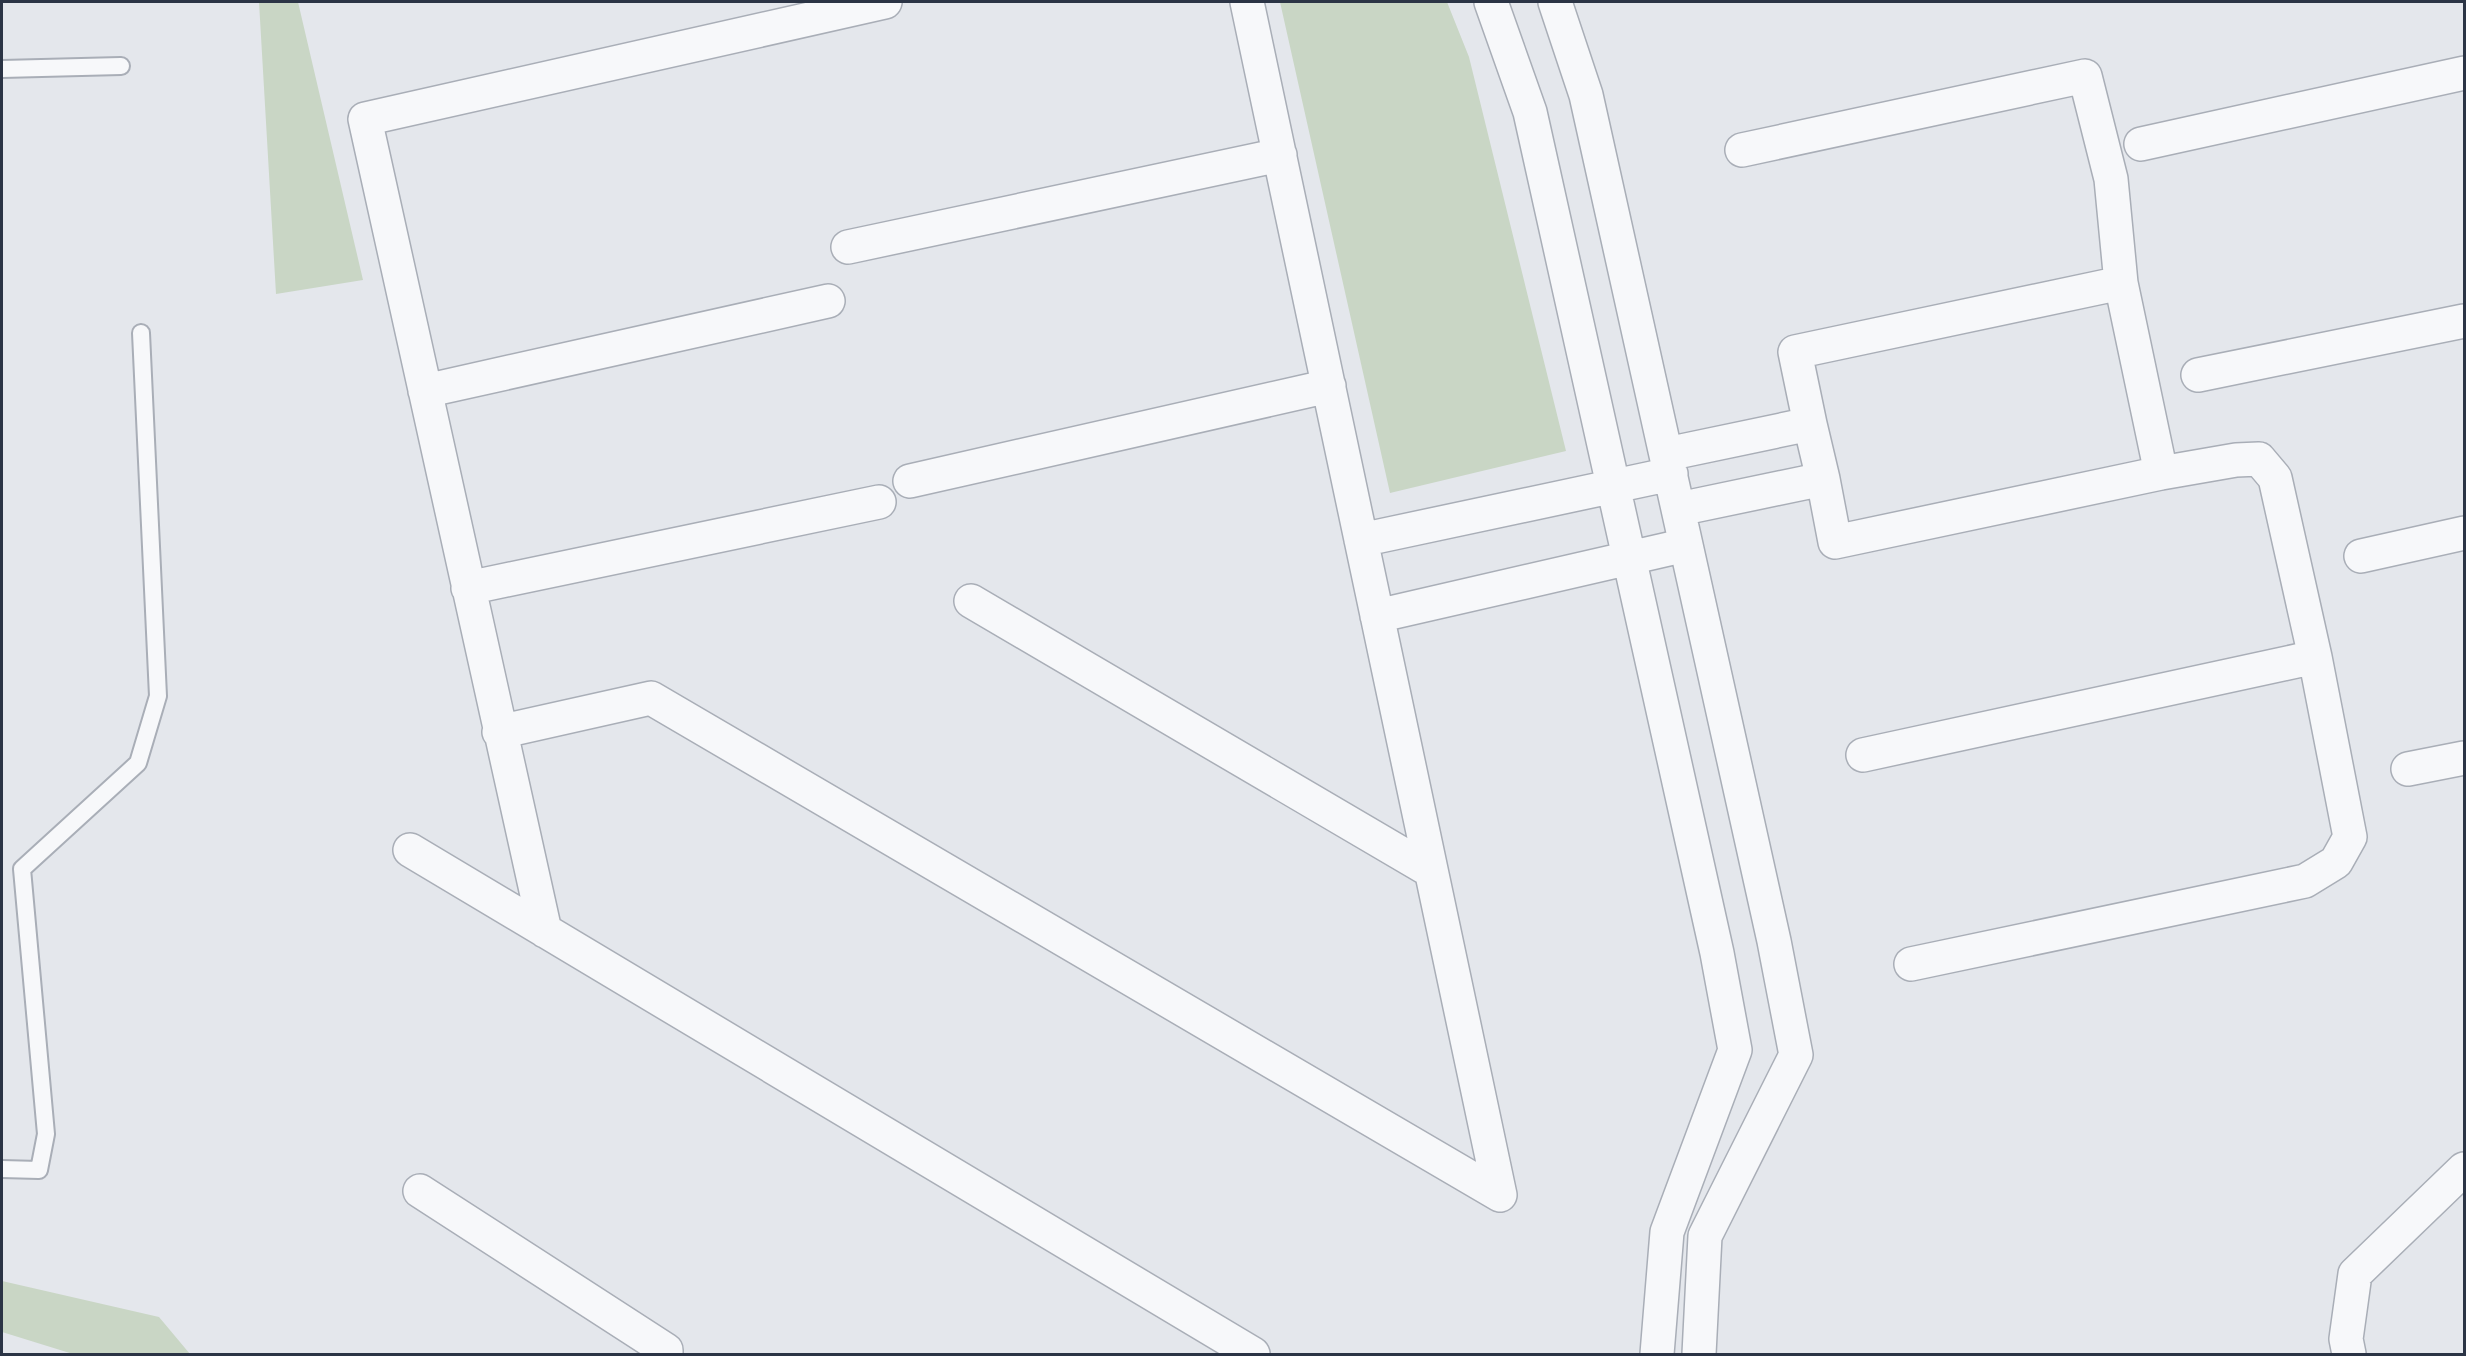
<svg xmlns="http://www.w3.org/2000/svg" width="2466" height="1356" viewBox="0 0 2466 1356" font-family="'Nunito Sans',sans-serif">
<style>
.green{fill:#c9d6c5}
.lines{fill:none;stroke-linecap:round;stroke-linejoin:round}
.service-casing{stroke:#a9aeb7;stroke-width:20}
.minor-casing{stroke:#a9aeb7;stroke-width:36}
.service{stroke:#f7f8fa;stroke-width:16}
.minor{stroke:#f7f8fa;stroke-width:33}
</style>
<rect width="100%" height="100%" fill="#e4e7ec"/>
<!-- green -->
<path class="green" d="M259,2H298L363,280L276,294Z
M1280,2H1447L1469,57L1566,451L1390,493Z
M2,1281L159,1317L190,1354H73L2,1332Z"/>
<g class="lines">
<!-- service casing -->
<g class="service-casing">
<path id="service" d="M2,69L121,66
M2,1169L39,1170L46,1134L22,869L138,763L158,696L141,333"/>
</g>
<!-- minor casing -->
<g class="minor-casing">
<path id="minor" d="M1247,2L1500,1195
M1491,2L1530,112L1717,953L1735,1050L1667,1232L1657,1354
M1555,2L1586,95L1774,941L1796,1055L1705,1236L1699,1354
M2141,144L2464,73
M1742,150L2085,76L2111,179L2121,283
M848,247L1280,155
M2198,375L2464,321
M425,391L828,301
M1810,424L1823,479
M1667,454L1810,424L1795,352L2121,283L2161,473L1835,542L1823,479L1679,509
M910,481L1329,386
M1361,540L1671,474
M2361,556L2464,533
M468,588L879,502
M971,601L1431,871
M1377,616L1686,545
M499,732L651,698L1500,1195
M1863,755L2315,657
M2408,769L2464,758
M410,850L1253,1354
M545,931L365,119L885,2
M1911,964L2305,881L2336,862L2350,837L2315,657L2275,478L2259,459L2236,460L2161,473
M420,1191L666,1350V1354
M2349,1354L2346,1339L2355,1274L2464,1169"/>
</g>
<!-- service -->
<use href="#service" class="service"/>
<!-- minor -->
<use href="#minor" class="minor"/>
</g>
<!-- border -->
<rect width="2466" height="1356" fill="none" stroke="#2b3445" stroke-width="6"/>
</svg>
